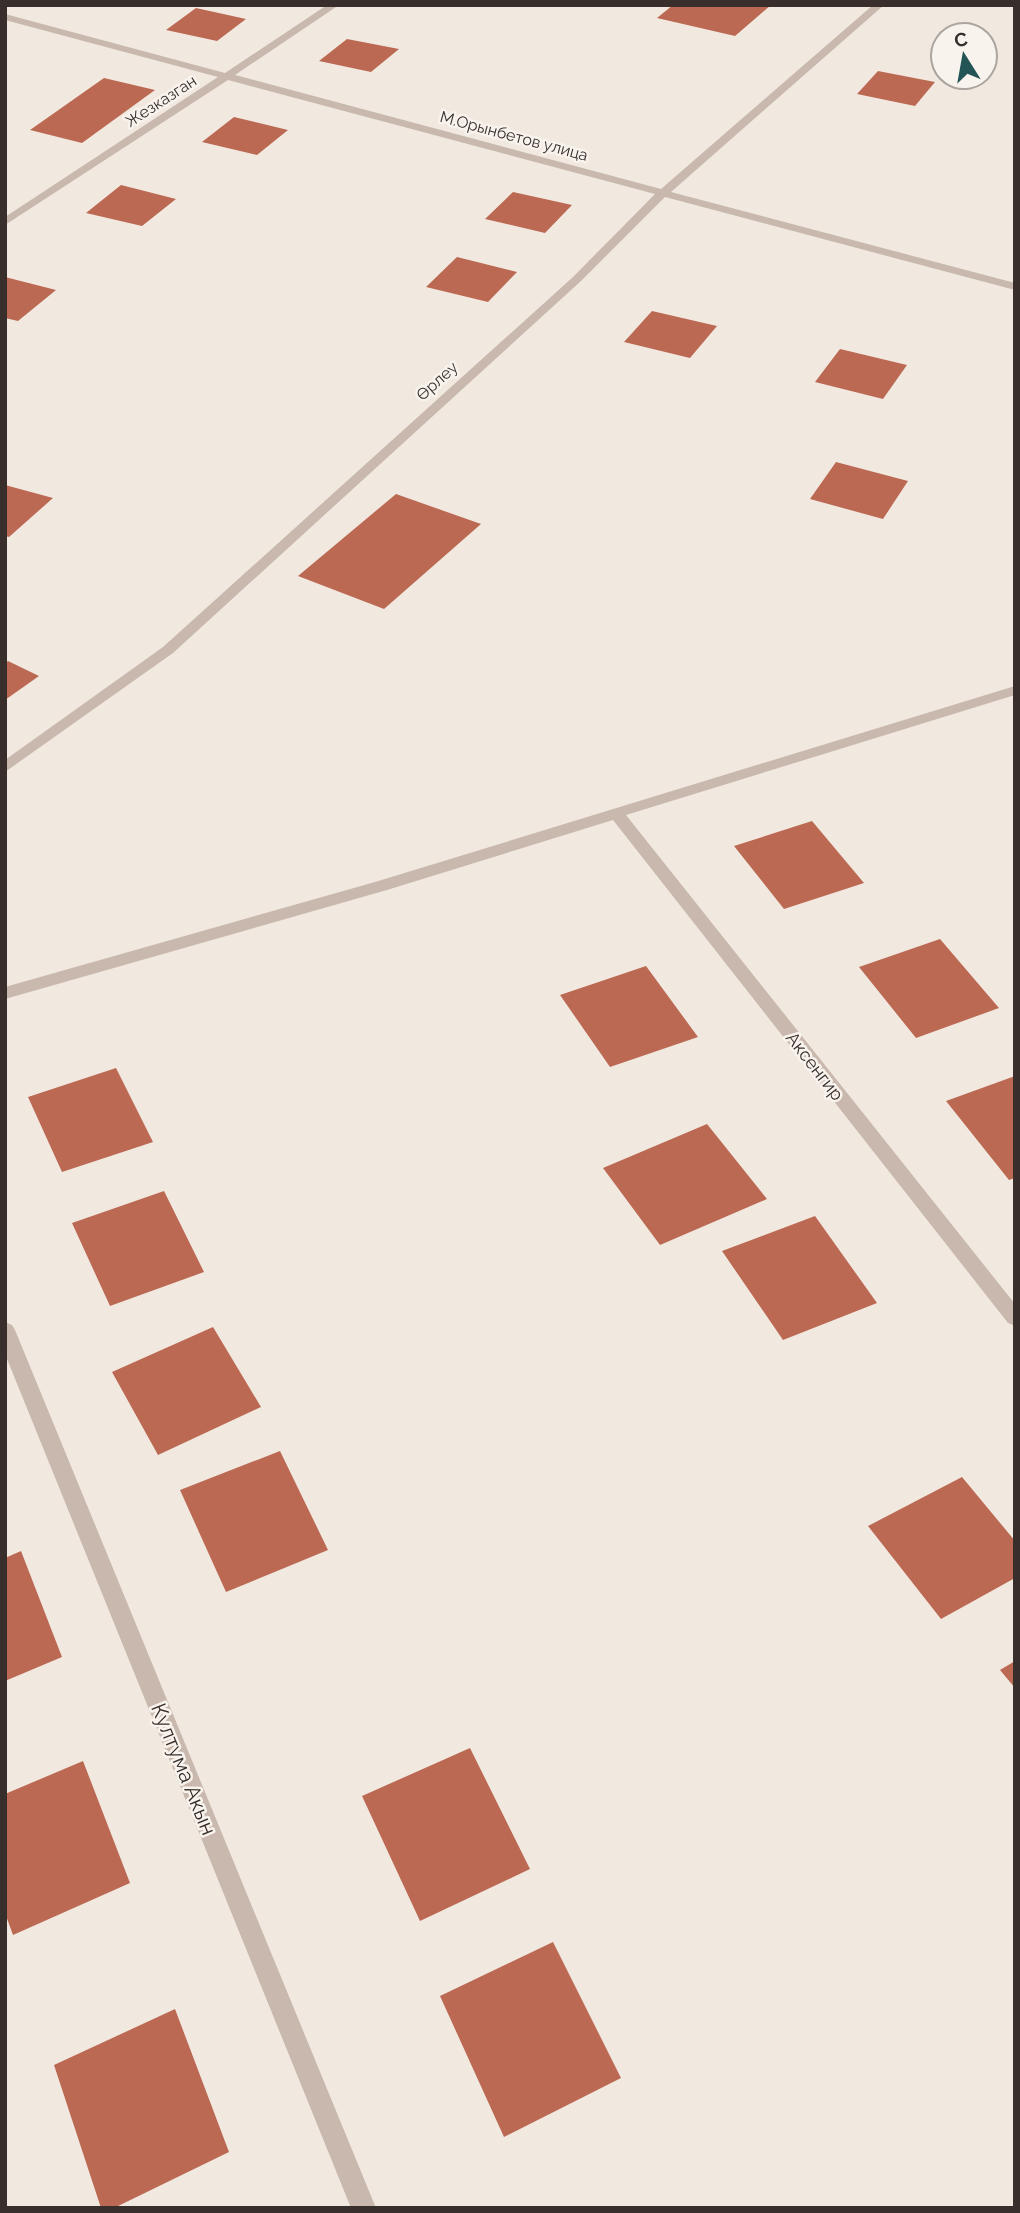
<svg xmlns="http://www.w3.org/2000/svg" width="1020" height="2213" viewBox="0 0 1020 2213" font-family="Raleway,sans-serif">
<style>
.building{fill:#bc6954}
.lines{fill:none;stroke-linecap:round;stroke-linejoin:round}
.street{fill:#c9b8ad;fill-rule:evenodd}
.labels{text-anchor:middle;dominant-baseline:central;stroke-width:5;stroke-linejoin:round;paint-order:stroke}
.far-street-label{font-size:16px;fill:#382e2b;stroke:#f9f3ed}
.street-label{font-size:18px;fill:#382e2b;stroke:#f9f3ed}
.near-street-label{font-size:21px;fill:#382e2b;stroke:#f9f3ed}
</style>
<rect width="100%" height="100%" fill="#f1e9e0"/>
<!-- building -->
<path class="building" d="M673,5H771L735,36L657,18Z
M196,8L246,19L217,41L166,30Z
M347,39L399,49L371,72L319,61Z
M878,71L935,82L915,106L857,94Z
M104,78L155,90L82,143L30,130Z
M234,117L288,130L257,155L202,142Z
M121,185L176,199L142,226L86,213Z
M513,192L572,205L545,233L485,219Z
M457,257L517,272L488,302L426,287Z
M5,277L56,290L18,321L5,318Z
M652,311L717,326L690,358L624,342Z
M840,349L907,365L883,399L815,382Z
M836,462L908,481L883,519L810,499Z
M5,485L53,498L9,537L5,536Z
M396,494L481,524L384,609L298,576Z
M8,661L39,676L5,700V664Z
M812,821L864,883L784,909L734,846Z
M940,939L999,1008L916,1038L859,967Z
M646,966L698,1037L610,1067L560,995Z
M116,1068L153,1142L62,1172L28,1097Z
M1015,1076V1178L1009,1180L946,1101Z
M707,1124L767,1199L660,1245L603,1168Z
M164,1191L204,1272L110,1306L72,1223Z
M815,1216L877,1303L783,1340L722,1251Z
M213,1327L261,1407L158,1455L112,1372Z
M280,1451L328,1550L226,1592L180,1490Z
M962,1477L1015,1541V1578L941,1619L868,1526Z
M21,1551L62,1657L5,1681V1558Z
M1015,1661V1688L1000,1670Z
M470,1748L530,1869L420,1921L362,1796Z
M83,1761L130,1883L13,1935L5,1913V1794Z
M553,1942L621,2078L504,2137L440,1996Z
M175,2009L229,2152L114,2208H101L54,2065Z"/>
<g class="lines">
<!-- street -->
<path class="street" d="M327,5H339L235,75L661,189L873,5H884L671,192L1015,283V290L665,197L581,281L173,653L5,772V760L163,647L573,277L655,194L228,80L5,225V217L218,77L5,20V14L225,73Z
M1015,686V695L626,815L1015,1304V1326L1008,1323L613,820L387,890L5,999V987L375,882Z
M5,1322L12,1325L15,1330L376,2208H351L5,1354Z"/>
</g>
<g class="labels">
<!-- far-street labels -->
<g class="far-street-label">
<text transform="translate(161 101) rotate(-33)">Жезказган</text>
<text transform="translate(514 136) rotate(15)">М.Орынбетов улица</text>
<text transform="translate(437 381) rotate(-42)">Өрлеу</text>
</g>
<!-- street labels -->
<g class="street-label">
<text transform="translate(815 1066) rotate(52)">Аксенгир</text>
</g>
<!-- near-street labels -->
<g class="near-street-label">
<text transform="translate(184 1769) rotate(68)">Култума Акын</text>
</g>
</g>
<!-- border -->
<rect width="1020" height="2213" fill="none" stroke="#382e2b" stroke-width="14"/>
<!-- north arrow -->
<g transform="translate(964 56) rotate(349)"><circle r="33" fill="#f9f3ed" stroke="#aca49f" stroke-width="2"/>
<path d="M0-5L12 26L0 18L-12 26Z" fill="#245556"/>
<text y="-10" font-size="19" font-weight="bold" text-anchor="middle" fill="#382e2b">С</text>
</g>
</svg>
